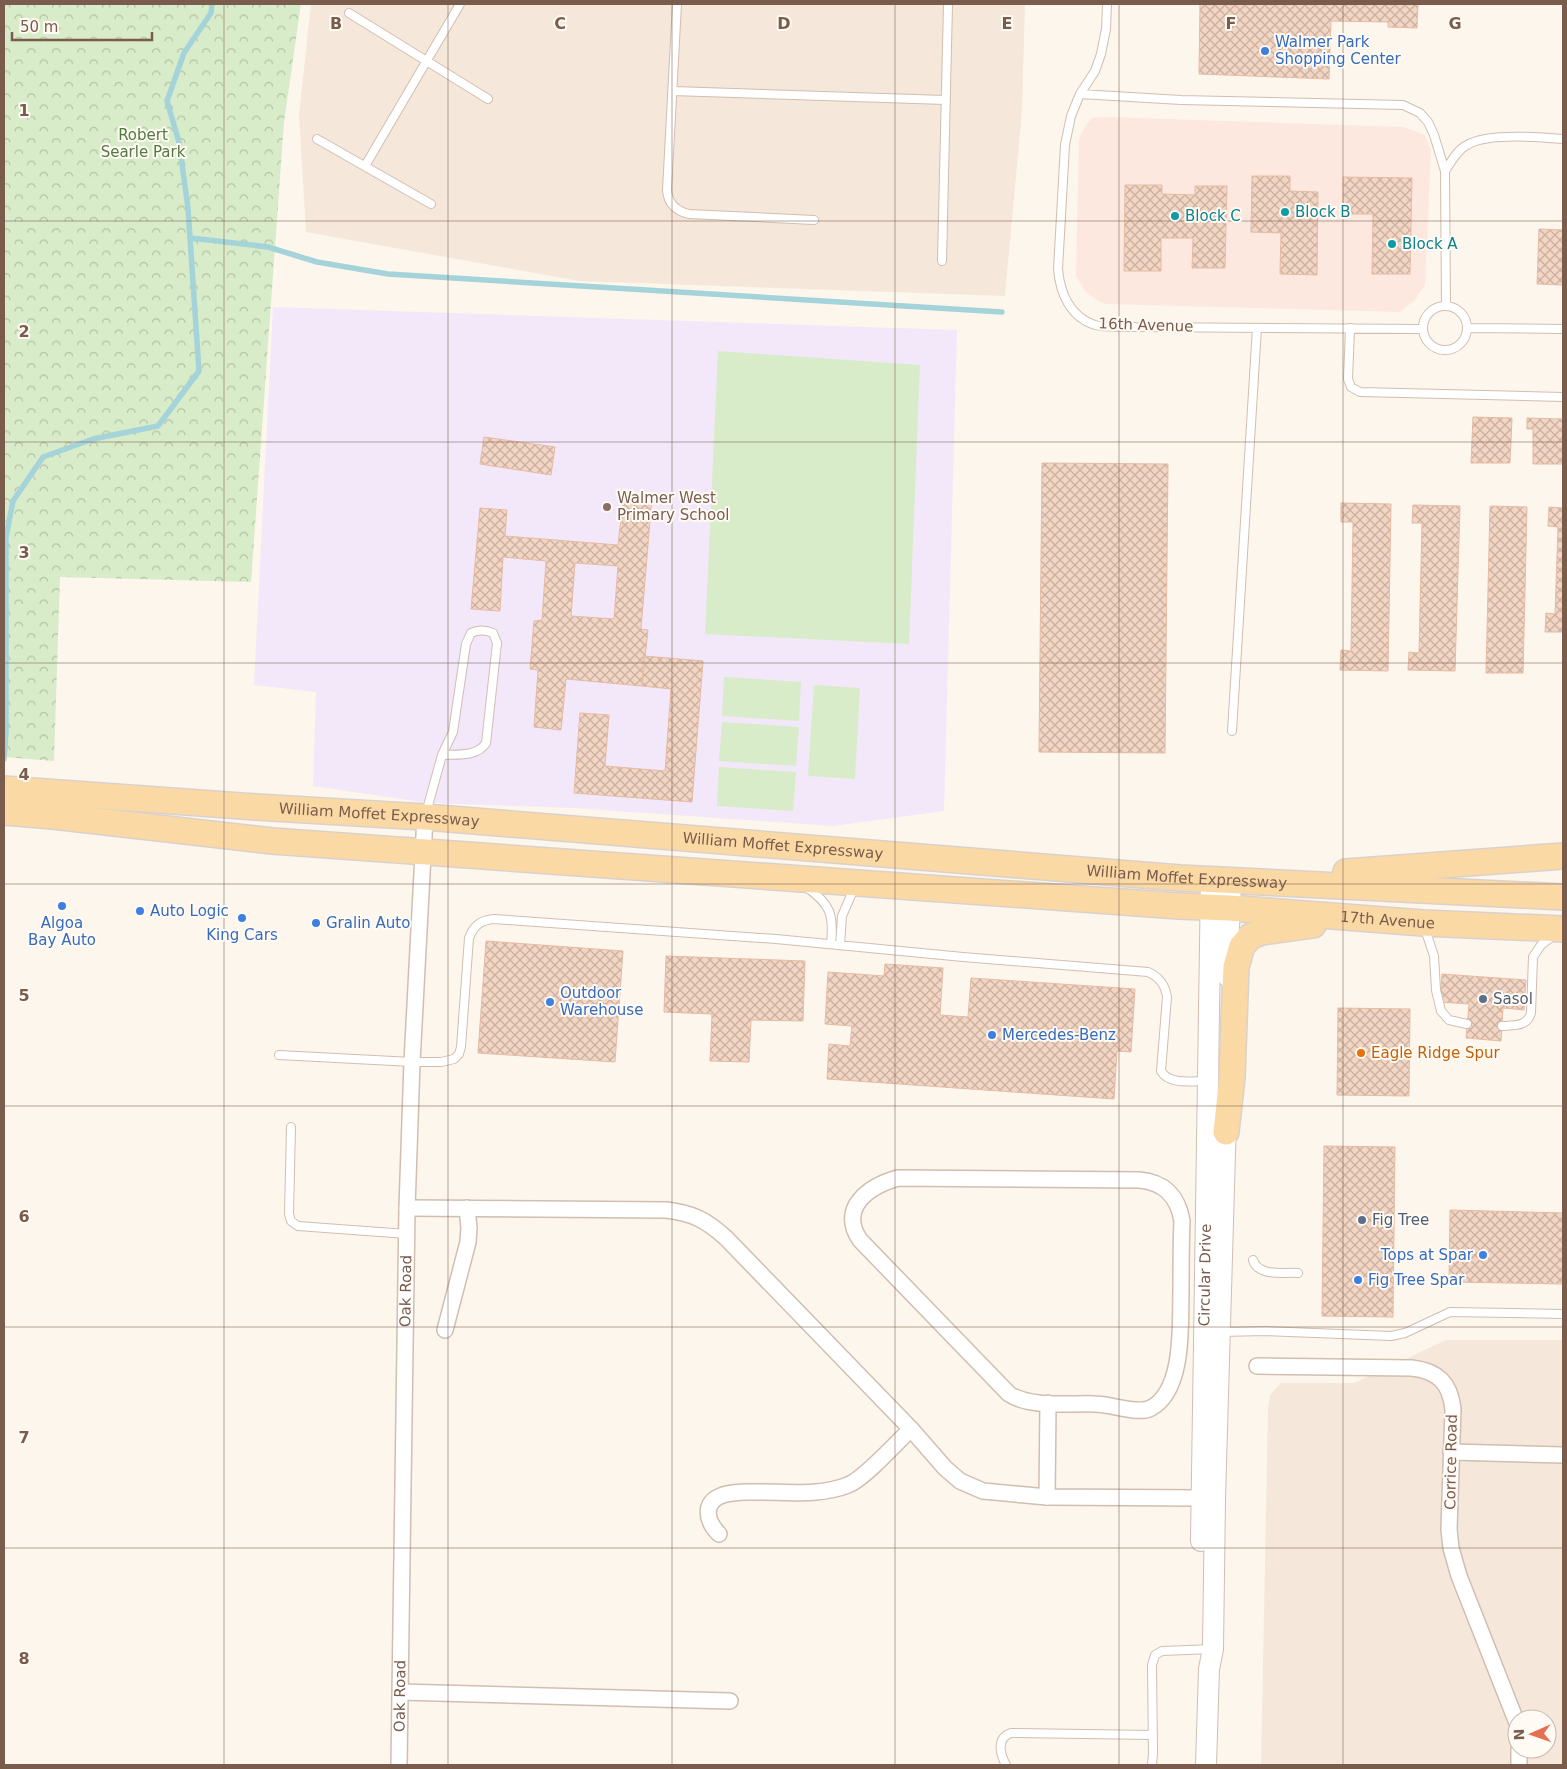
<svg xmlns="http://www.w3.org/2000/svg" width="1567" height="1769" viewBox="0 0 1567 1769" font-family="'DejaVu Sans',sans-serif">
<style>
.residential{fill:#f5e8da;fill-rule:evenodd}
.commercial{fill:#fde8e0}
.education{fill:#f3e8fa}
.green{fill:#d8ecc9}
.park{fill:url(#park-crowns)}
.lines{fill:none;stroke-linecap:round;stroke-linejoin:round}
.stream{stroke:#a5d3da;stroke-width:5.5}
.building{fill:url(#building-cross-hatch);stroke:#e6bba3;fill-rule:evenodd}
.service-casing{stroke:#d1beb0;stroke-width:10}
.minor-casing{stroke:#d1beb0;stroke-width:18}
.tertiary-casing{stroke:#d1beb0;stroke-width:22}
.primary-casing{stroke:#dad1cd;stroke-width:28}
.service{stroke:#fff;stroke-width:8}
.minor{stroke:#fff;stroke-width:15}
.tertiary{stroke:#fff;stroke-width:20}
.primary{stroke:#fbd9a5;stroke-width:25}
.grid{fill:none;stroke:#7a5c4d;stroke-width:1;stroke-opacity:0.55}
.shop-dot{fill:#3f7fe0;stroke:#fffaf3;stroke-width:2}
.culture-dot{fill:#0f9aa8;stroke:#fffaf3;stroke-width:2}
.education-dot{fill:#8d6e63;stroke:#fffaf3;stroke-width:2}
.service-dot{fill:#5c6f8a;stroke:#fffaf3;stroke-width:2}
.food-dot{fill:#e8710a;stroke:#fffaf3;stroke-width:2}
.labels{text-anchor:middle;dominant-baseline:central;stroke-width:4;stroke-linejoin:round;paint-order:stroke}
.shop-label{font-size:15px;fill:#366cbe;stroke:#fffaf3;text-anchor:start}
.park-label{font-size:15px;fill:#537a41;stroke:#fffaf3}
.culture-label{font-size:15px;fill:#0d838f;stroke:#fffaf3;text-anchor:start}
.street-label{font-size:15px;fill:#7a5c4d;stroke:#fffaf3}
.education-label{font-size:15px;fill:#785e54;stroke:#fffaf3;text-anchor:start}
.service-label{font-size:15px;fill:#4e5e75;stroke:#fffaf3;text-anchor:start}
.food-label{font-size:15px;fill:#c56008;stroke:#fffaf3;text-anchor:start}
.grid-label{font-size:16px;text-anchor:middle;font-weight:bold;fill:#7a5c4d;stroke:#fffaf3;stroke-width:4;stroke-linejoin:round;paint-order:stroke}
</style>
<defs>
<pattern id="park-crowns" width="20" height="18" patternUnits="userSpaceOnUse" patternTransform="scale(1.25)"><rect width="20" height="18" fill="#d8ecc9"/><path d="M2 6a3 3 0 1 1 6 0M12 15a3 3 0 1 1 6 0" fill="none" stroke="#b4c2a5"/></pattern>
<pattern id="building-cross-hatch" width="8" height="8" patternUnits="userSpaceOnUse" patternTransform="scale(1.25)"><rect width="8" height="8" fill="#f3d5c3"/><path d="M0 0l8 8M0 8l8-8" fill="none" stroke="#cab0a1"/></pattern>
</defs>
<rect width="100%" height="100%" fill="#fdf6ec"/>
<!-- residential -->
<path class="residential" d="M311,4H1025L1022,111L1005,296L579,281L306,232L299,115Z
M1446,1340H1563V1765H1261L1268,1409L1270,1395L1281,1383H1354ZM1517,1719H1547V1749H1517Z"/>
<!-- commercial -->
<path class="commercial" d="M1109,117L1404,127L1425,135L1431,150L1425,285L1415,300L1400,312L1105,304L1095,299L1085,291L1076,276L1079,139L1085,126L1092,118Z"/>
<!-- education -->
<path class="education" d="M273,307L957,330L944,811L833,826L573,808L428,803L313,786L316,692L254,685Z"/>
<!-- green -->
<path class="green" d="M718,351L920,365L909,644L705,634Z
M724,677L801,682L799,721L722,716Z
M814,685L860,688L855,779L808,776Z
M722,722L799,727L796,766L719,761Z
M719,767L796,772L793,811L717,806Z"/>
<!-- park -->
<path class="park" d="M4,4H301L284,122L251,582L60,577L54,761L4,757Z"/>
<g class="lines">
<!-- stream -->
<path class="stream" d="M191,238L268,247L317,262L388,274L1002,312
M4,759L6,732V537L13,501L43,457L93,439L158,426L199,371L188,208L179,142L167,101L184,53L211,13L212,4"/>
</g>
<!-- building -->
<path class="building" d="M1193,4H1418L1417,28L1388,27V22L1331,21L1329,79L1199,74L1200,4Z
M1252,176H1290V191L1318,192L1317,275L1280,274L1281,233L1251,232Z
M1343,177L1412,178L1410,274H1372L1373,214H1343Z
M1125,185H1162V194L1195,195V186H1227L1225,268H1192L1193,238H1161V271H1124Z
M1539,229L1563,230V285L1537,284Z
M1473,417L1512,418L1510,463H1471Z
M1527,418L1563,419V464H1533V429H1527Z
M484,437L555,447L551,475L480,464Z
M1042,463L1168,464L1165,753L1039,752Z
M624,493L652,497L641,629L648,630L642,686L566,679L561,730L534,727L538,670L530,669L534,621L542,620L546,561L503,557L500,611L471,609L480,508L507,510L505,536L618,545ZM575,563L618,566L614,619L571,616Z
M1341,503L1391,504L1388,671L1340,670L1341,650L1351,651L1353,522H1341Z
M1413,505L1460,506L1455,671L1408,670L1409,652L1419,653L1422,523H1412Z
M1490,506L1527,507L1523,673H1486Z
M1549,507L1563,508V632H1545L1546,613L1555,614L1558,527L1548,526Z
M644,656L703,661L692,802L574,793L580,713L609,715L605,766L665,771L671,689L642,686Z
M486,941L623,951L615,1062L478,1053Z
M666,956L805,961L803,1021L751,1020L749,1062L710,1061L712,1014L664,1012Z
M885,964L943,968L940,1015L968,1017L971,978L1135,989L1131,1052L1117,1051L1114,1099L827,1079L829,1044L850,1046L852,1026L825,1024L828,972L884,976Z
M1442,974L1526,980L1524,1010L1503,1008L1501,1041L1466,1038L1469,1004L1440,1002Z
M1338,1008L1410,1009L1409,1096L1337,1095Z
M1324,1146L1395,1147L1393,1317L1322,1316Z
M1450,1210L1563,1213V1284L1449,1282Z"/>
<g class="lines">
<!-- service casing -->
<g class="service-casing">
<path id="service" d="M677,4L667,190C668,204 676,211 689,214L814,220
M1107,4L1106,29L1101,54L1095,71L1080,94L1071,116L1065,145L1058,269C1060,293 1070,317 1095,325C1107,328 1122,326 1135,327L1422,329
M349,13L488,99
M673,91L945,100
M1080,94L1181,100L1403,105L1420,113L1428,122L1434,135L1445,171L1446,305
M317,139L431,204
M365,166L460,4
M1445,171C1451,162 1457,150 1467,145C1486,133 1541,137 1563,139
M942,261L948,4
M1423 328a22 22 0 1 1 44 0a22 22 0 1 1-44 0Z
M1350,328L1348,379L1351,387L1360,392L1563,397
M1467,328L1563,329
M1232,731L1257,328
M426,813L442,755L453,732L466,644L471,633C479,629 486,630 493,633L497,643L486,743C477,757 458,754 442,755
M806,887C831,904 834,915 831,944
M1424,926L1434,956L1436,990L1441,1011L1449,1020L1467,1024
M840,945L842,916L855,886
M1502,1026C1514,1025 1527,1027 1531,1013L1533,957L1541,945L1554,935
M279,1055L412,1062H441L454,1059L459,1054L461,1047L469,938C474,925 481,920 494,919L776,939L963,957L1148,972C1159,977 1165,984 1167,997L1161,1071C1169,1085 1192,1081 1206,1081
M291,1127L289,1214L291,1221L298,1226L407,1234
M1253,1260C1258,1277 1284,1272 1298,1273
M1220,1332L1265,1331L1391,1336L1405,1333L1450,1312L1563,1314
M1006,1765C1000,1754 996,1738 1011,1733L1153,1735
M1152,1765L1153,1753L1152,1665L1155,1655L1162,1651L1213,1649"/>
</g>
<!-- minor casing -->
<g class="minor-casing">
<g id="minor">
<path d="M898,1178L1139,1180C1164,1182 1178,1196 1182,1221C1181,1244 1181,1267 1181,1290C1180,1322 1185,1390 1151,1408C1138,1415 1111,1404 1095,1404C1069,1403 1031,1408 1009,1394L860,1240C838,1208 869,1186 898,1178Z"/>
<path d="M407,1208L666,1210C693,1213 706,1220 726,1238L911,1429L945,1468L960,1481L983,1491L1047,1497L1201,1498"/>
<path d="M445,1330L468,1242L469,1228L467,1208"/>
<path d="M1257,1366L1412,1368C1438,1371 1450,1383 1453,1409L1449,1529L1451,1548L1459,1576L1517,1723"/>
<path d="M1451,1452L1563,1455"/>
<path d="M1047,1497L1048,1403"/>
<path d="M719,1534C706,1521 702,1502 723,1495C734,1491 746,1492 757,1492C787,1492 821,1496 848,1485C864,1479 897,1442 911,1429"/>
<path d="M401,1692L730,1701"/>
<path id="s1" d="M399,1765L407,1208L412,1062L425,817"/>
<path d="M1519,1765V1749"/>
</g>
</g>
<!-- tertiary casing -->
<g class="tertiary-casing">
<g id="tertiary">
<path d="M1227,976L1231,880"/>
<path id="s2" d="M1201,1541L1211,879"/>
<path d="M1206,1765L1209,1669L1213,1649L1215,1499L1226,1118"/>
</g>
</g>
<!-- primary casing -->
<g class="primary-casing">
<g id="primary">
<path id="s3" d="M4,789L256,807L425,817L1180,878L1563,897"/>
<path id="s4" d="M4,812L53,816L272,841L1179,906L1229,908L1423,923L1563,929"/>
<path d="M1346,872L1563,856"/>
<path d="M1226,1132L1232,1077L1236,967L1242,946L1251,936L1262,932L1313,925"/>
</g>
</g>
<!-- service -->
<use href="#service" class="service"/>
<!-- minor -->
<use href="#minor" class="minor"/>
<!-- tertiary -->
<use href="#tertiary" class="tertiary"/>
<!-- primary -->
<use href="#primary" class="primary"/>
</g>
<!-- grid -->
<path class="grid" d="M224,4V1765M448,4V1765M672,4V1765M895,4V1765M1119,4V1765M1343,4V1765M4,221H1563M4,442H1563M4,663H1563M4,884H1563M4,1106H1563M4,1327H1563M4,1548H1563"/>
<!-- markers -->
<g class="shop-dot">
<circle cx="1265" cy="51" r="5"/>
<circle cx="62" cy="906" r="5"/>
<circle cx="140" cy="911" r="5"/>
<circle cx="242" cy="918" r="5"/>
<circle cx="316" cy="923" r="5"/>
<circle cx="550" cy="1002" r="5"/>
<circle cx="992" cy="1035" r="5"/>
<circle cx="1483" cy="1255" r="5"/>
<circle cx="1358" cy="1280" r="5"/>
</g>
<g class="culture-dot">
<circle cx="1285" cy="212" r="5"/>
<circle cx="1175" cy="216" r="5"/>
<circle cx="1392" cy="244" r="5"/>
</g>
<circle class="education-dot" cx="607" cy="507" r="5"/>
<g class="service-dot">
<circle cx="1483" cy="999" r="5"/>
<circle cx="1362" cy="1220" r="5"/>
</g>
<circle class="food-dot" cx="1361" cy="1053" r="5"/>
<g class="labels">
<!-- shop labels -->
<g class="shop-label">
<text x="1275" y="42">Walmer Park<tspan x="1275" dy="17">Shopping Center</tspan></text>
<text x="150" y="911">Auto Logic</text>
<text x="62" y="923" text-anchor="middle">Algoa<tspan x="62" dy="17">Bay Auto</tspan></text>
<text x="326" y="923">Gralin Auto</text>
<text x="242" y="935" text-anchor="middle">King Cars</text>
<text x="560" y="993">Outdoor<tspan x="560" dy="17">Warehouse</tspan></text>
<text x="1002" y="1035">Mercedes-Benz</text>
<text x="1473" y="1255" text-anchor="end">Tops at Spar</text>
<text x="1368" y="1280">Fig Tree Spar</text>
</g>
<!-- park labels -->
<g class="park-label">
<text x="143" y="135">Robert<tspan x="143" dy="17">Searle Park</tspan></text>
</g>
<!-- culture labels -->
<g class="culture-label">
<text x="1295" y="212">Block B</text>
<text x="1185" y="216">Block C</text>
<text x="1402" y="244">Block A</text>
</g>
<!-- street labels -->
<g class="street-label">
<text transform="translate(1146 325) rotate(2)">16th Avenue</text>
<text stroke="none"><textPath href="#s3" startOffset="376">William Moffet Expressway</textPath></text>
<text stroke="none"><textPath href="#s3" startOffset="781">William Moffet Expressway</textPath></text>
<text stroke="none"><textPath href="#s3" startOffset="1186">William Moffet Expressway</textPath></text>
<text stroke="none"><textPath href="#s4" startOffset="1388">17th Avenue</textPath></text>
<text stroke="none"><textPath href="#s2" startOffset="266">Circular Drive</textPath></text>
<text stroke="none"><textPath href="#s1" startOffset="474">Oak Road</textPath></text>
<text transform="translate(1451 1462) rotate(-89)">Corrice Road</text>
<text stroke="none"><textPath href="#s1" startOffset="69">Oak Road</textPath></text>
</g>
<!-- education labels -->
<g class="education-label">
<text x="617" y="498">Walmer West<tspan x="617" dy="17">Primary School</tspan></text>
</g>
<!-- service labels -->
<g class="service-label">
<text x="1493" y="999">Sasol</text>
<text x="1372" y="1220">Fig Tree</text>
</g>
<!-- food labels -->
<g class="food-label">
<text x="1371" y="1053">Eagle Ridge Spur</text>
</g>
</g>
<g class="grid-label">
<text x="336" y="29">B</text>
<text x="560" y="29">C</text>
<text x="784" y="29">D</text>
<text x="1007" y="29">E</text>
<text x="1231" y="29">F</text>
<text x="1455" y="29">G</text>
<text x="24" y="116">1</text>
<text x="24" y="337">2</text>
<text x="24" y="558">3</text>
<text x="24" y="780">4</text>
<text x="24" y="1001">5</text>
<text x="24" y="1222">6</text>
<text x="24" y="1443">7</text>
<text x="24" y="1664">8</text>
</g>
<!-- border -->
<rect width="1567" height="1769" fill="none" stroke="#7a5c4d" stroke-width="10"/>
<!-- north arrow -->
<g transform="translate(1532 1734) rotate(268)"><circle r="24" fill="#fffaf3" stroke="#cabbb1"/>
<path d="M0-4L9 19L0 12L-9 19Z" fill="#e76f51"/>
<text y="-8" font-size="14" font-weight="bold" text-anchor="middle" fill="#7a5c4d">N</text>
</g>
<!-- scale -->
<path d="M12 32v8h140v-8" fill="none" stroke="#7a5c4d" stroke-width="2.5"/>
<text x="20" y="32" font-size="15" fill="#7a5c4d" stroke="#fffaf3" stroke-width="4" paint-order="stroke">50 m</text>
</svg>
